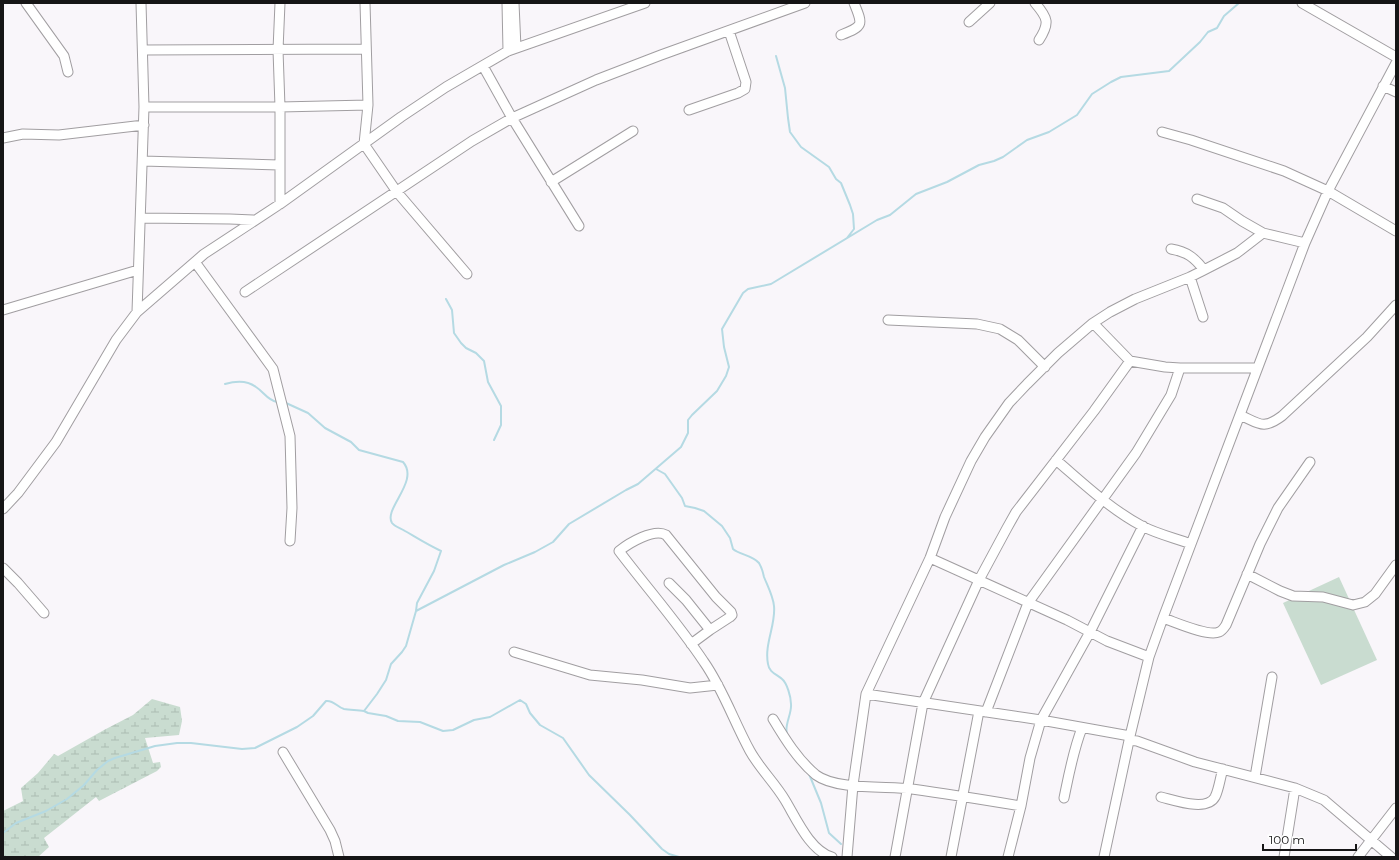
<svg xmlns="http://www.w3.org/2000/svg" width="1399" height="860" viewBox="0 0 1399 860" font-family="Montserrat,sans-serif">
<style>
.wetland{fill:url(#wetland-marsh)}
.pitch{fill:#c9dcd0}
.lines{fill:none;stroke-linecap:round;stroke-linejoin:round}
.stream{stroke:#b5dae3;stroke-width:2}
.minor-casing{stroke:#a19ea1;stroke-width:11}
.minor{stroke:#fff;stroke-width:9}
</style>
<defs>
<pattern id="wetland-marsh" width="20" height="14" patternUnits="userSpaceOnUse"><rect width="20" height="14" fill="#c9dcd0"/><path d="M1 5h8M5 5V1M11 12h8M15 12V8" fill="none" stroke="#acbcb2"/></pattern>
</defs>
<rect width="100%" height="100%" fill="#f9f6fa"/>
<!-- wetland -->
<path class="wetland" d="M152,699L180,707L182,721L179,735L145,738L153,763L160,762L161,767L157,771L99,801L96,797L44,838L49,847L38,857H3V811L23,801L21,788L38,773L54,754L58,756L104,730L133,715Z"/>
<!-- pitch -->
<path class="pitch" d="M1339,577L1377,660L1321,685L1283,603Z"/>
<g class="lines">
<!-- stream -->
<path class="stream" d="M776,56L785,88L788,118L790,132L801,147L829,167L836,179L841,183L850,205L853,214L854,229L847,238
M446,299L452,310L454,333L461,343L466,348L476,353L484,361L488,382L501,406V425L494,440
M225,384C235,381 247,380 256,387C264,392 267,400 277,402
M656,469L665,474L682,498L685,506L695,508L704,511L722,526L730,538L733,549C740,555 752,555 759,563C762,568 763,572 764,577C768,587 773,596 774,606C776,625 764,644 768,664C769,672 776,674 782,679C787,683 791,697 791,704C792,714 784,725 787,734
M416,611L504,565L535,552L553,542L569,524L626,490L638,484L681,447L688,433V420L692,415L717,391L726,376L729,367L724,347L722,329L743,293L748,289L771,284L877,220L890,215L916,194L947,182L979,165L994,161L1003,157L1027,140L1049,132L1077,115L1092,94L1111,82L1121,77L1169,71L1200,42L1208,32L1217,28L1224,16L1239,3
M364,711L368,713L386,716L398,721L420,722L443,731L453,730L474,720L490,717L520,700L526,704L530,713L540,725L563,738L589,775L630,815L662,849L669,854L679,857
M809,774L821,803L829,833L841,844
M3,833L16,823L46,811L67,799L84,785L97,770L108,761L115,758L155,746L177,743H191L242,749L255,748L297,727L313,716L326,701C334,700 337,707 344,709C350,710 357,710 364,711L377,694L386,680L391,664L402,652L406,646L416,611L417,603L434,571L441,551C428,545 417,538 405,531C401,528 395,527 392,523C383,509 420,481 403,462L359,450L351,442L325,428L308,413L286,403"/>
<!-- minor casing -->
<g class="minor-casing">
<path id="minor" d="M26,3L64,56L68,72
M365,3L368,105L364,144L397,192L467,274
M507,3L508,51
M514,3L516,48
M1035,3C1048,18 1050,23 1039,40
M1302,3L1396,57
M969,22L990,3
M841,35C864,26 863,25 854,3
M143,50L366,49
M483,66L512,118L579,226
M1383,86L1396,92
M144,107H280L368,105
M689,110L738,93L745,89L746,82L729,31
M1162,132L1191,140L1284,171L1328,191L1396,231
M3,138L23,134L59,135L144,125
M143,161L279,165
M551,182L633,131
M1197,199L1223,208L1242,221L1263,233L1305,243
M280,204V107L278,50L280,3
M141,218L230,219L253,220
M1171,249C1187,252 1194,257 1204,270
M195,262L273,369L290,436L292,508L290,541
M1190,277L1203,317
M245,292L472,141L512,118L596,80L661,55L805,3
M3,310L138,270
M137,312L144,107L141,3
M888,320L977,324L1000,329L1018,340L1045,367
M1093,323L1130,361L1165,367L1180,368H1257
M1240,415C1260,424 1263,430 1282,416L1367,337L1396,305
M1056,460C1083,483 1110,509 1142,526C1157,534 1175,538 1191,544
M3,509L18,493L56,442L116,340L137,312L204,254L280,204L401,117L446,87L508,51L645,3
M930,558L1067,620L1107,641L1149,657
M3,568L18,583L44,613
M1247,574L1280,591L1293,596L1323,597L1353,605L1365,602L1375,594L1396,565
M669,583L686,600L710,630L691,644
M1163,618C1175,622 1208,637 1219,632C1222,631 1224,628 1226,625L1260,544L1278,508L1310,462
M710,630L730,617L732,615L731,612L716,597L666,535C654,528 629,543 619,551C647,588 678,623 704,662C723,689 734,722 750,751C760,769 775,783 785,800C796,818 810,851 832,857
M514,652L590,675L642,680L690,688L718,685
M866,694L1041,720L1130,736
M986,712L1028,603L1136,453L1171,395L1180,368
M773,719C785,739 798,760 816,775C836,790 886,786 912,789C948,794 985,800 1021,806
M1129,740L1137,741L1195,762L1295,788L1324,800L1391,857
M283,752L330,830L335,841L339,857
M1255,777L1272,677
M1161,797C1174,800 1207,812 1215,797C1219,789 1220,778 1223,769
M1064,798C1069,774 1073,751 1082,728
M847,857L853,785L866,694L930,558L945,517L971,461L985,437L1009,403L1027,384L1058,353L1093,323L1110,312L1135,299L1190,277L1204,270L1237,253L1263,233
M895,857L923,703L979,580L1007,528L1016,512L1094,411L1130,361
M951,857L979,711
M1008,857L1021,806L1030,758L1041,720L1090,632L1143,526
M1104,857L1130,736L1149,657L1163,618L1305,243L1328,191L1396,63
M1284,857L1295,788
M1358,857L1396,808"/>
</g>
<!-- minor -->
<use href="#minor" class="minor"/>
</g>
<!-- border -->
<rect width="1399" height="860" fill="none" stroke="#161516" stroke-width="8"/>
<!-- scale -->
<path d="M1263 844v6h93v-6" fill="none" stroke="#161516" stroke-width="2"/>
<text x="1269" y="844" font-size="12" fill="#161516" stroke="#ffffff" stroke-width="3" paint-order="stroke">100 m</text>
</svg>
